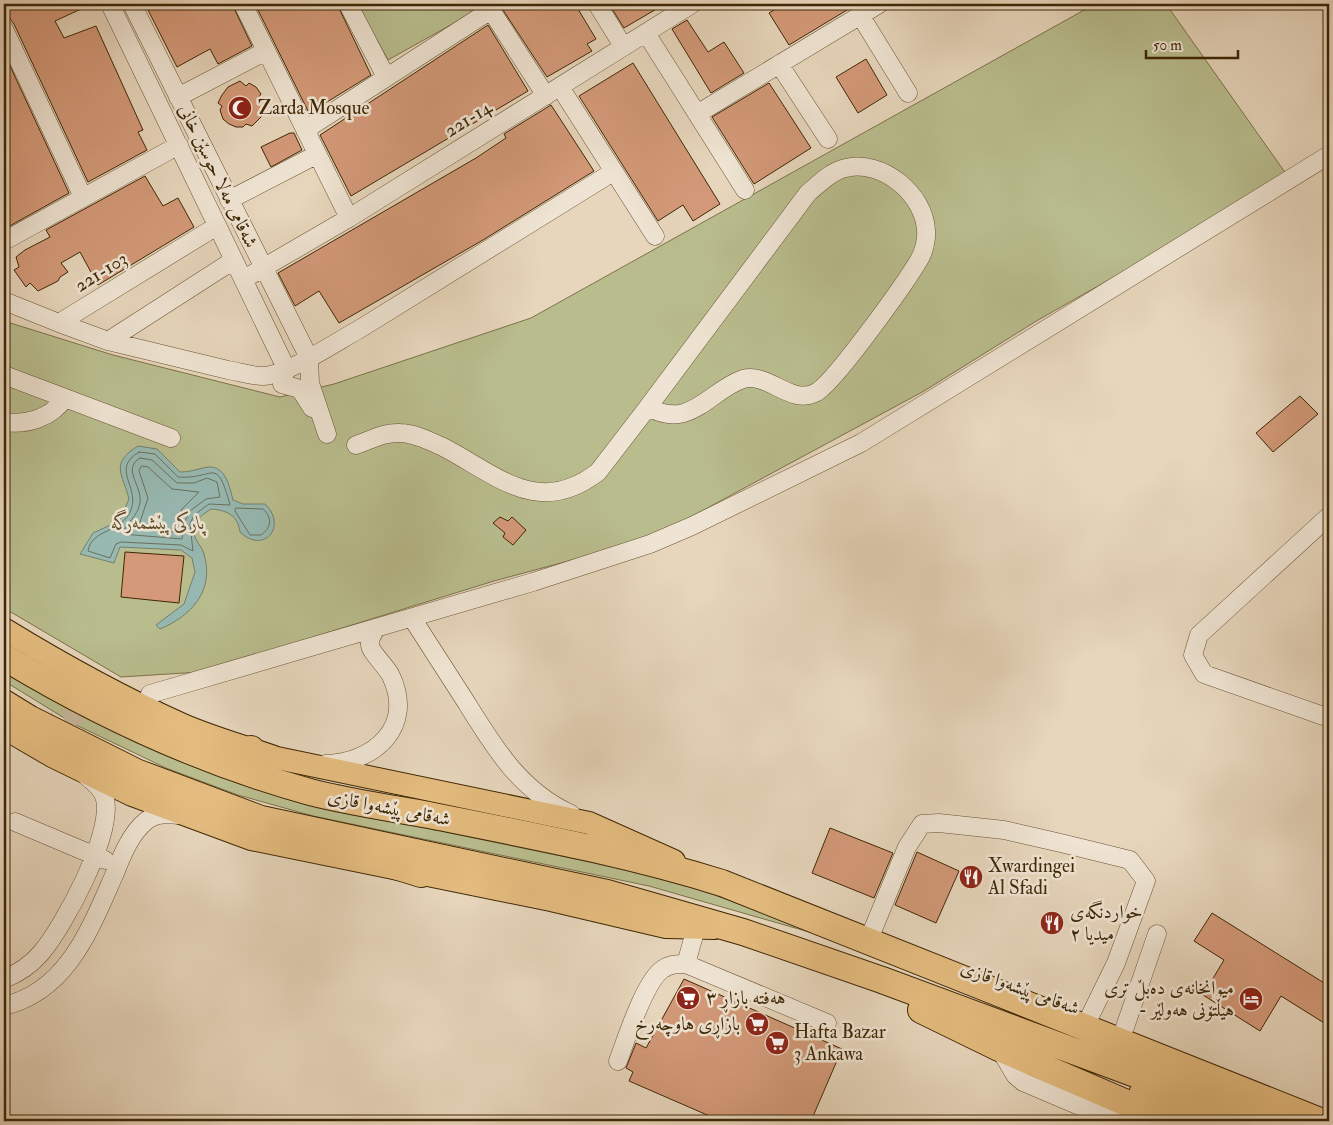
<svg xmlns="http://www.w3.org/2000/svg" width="1333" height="1125" viewBox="0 0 1333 1125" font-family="'IM FELL Double Pica',Amiri,serif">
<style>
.green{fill:#b9bd8e;stroke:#7c724a}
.water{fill:#97b9b2;stroke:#747f6d}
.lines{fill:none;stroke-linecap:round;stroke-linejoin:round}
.shore{stroke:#6b705c;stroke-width:1}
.building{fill:#d39978;stroke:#3f2705}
.minor-tunnel{stroke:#c5b397;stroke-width:18;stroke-dasharray:18 9;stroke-linecap:butt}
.minor-casing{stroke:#695333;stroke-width:19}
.major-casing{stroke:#3f2705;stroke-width:24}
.highway-casing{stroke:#3f2705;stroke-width:28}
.minor{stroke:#efe4d3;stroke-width:18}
.major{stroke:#e4bb7e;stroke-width:22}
.highway{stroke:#e4bb7e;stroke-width:26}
.labels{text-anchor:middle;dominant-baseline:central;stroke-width:5;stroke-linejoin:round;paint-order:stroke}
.poi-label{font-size:19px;fill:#3f2705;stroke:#efe4d3;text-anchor:start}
.street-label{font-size:19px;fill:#3f2705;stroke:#efe4d3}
.park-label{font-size:19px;font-style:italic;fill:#5e4c27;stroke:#efe4d3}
</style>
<rect width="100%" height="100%" fill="#e7d6bc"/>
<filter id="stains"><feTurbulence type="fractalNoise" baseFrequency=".004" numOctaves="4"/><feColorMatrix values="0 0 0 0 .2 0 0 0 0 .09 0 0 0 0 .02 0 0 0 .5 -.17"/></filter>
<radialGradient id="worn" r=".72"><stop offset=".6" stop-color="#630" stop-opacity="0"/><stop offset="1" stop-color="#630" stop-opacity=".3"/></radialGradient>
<!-- green -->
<path class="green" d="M357,4H466L472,13L388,60Z
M1095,4H1166L1289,178L1038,320L924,391L650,539L494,581L200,672L121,677L4,608V321L113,355L280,397L334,384L531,318Z
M4,669L79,715L240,784L316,805L657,876L774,915L823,936L649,886L313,816L238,795L166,768L74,724L4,681Z"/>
<!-- water -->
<path class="water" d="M138,446L157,449L180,472C189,472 194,470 203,468C225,462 229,485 233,500L243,504H265C288,526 264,555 240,532C238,515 226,510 211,509C205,513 197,518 195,525C191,540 201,543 204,554C215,591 191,616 160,629L156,625L184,604L195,572L192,558L181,550L120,547L114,563L80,554L93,533L119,521L129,499C123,474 109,464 138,446Z"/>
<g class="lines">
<!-- shore -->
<path class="shore" d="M139,452L155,454L178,477C215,480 216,454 230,505L209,504L194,515L190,524L193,551L181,545L121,542L116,544L110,558L88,551C91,529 122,533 131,510C140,486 110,469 139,452Z
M140,458L152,460L177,483H194L207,478L217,482L220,497L206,499L190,511L184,523L182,539L122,534C126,523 142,513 140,497C139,483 123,468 140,458Z
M142,466L148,467L172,489L199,492L182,509L175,532L138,528L148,498L139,471Z
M236,508L263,509C273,518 271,528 261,535H250L235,511Z"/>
</g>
<!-- building -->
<path class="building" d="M22,4H92L55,21L64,38L96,26L143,130L138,132L147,150L88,182L14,24L5,12Z
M145,4H232L252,46L218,64L210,49L177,67Z
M255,4H337L371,75L309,113Z
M499,4H575L596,39L587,44L592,51L547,77Z
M609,4H665L624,28Z
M784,4H857L789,45L769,13Z
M687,20L708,52L724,42L744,73L711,93L672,29Z
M488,25L528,91L351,196L320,135Z
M4,53L69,193L6,228L4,222Z
M866,59L887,95L858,113L836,77Z
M633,63L720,204L693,221L683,205L658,221L579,96Z
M240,81L246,86L249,83L256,87L261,94L258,98L264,104L262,116L252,126L246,124L243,127H236L229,124L223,119L220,110L222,106L218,103L222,95L228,87Z
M769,83L811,148L754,184L712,117Z
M551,105L594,171L483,240L339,323L319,291L295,306L278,273L476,158L506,138L504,134Z
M290,133H294L302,150L271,167L261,147Z
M145,176L163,206L178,198L194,227L98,285L80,252L61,263L68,272L60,277L58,281L38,291L30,283L26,287L14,270L19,267L16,257L25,250L50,237L46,230Z
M1300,396L1318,414L1273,452L1256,433Z
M500,517L508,521L512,517L526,530L513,545L503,537L505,533L493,523Z
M125,552L184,556L179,603L121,597Z
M830,828L893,853L874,898L812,873Z
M917,852L959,871L936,923L895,905Z
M1212,913L1329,986V1026L1281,996L1260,1031L1203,995L1224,960L1194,941Z
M684,979L842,1049L811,1121H721L629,1081L633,1072L626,1068L636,1043L646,1048Z"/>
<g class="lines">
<!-- minor-tunnel -->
<path class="minor-tunnel" d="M38,727L102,708"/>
<!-- minor casing -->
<g class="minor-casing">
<path id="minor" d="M110,4L286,368
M132,4L309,358L310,383L327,434
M243,4L349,218
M348,4L386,77
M487,4L546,96
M597,4L623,46
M860,15L908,93
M4,29L83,197
M646,33L745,190
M779,64L828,139
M560,87L655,236
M178,97L266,51
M697,114L879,4
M305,130L491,10
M229,200L316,155
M4,241L179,145
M244,279L349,218L692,4
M4,301L59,323L217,226
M59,323L108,341L228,370C240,372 251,376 263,376C287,375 336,342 358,330L613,172
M108,341L234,260
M286,368L282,384L300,389L312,408
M4,375L171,438
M4,422C27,425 51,418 64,399
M356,445C371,440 384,432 400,433C414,433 430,441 443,447C497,475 538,518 598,472L648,407C690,431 710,390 743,379C768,372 790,405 815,393C833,385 906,282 919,260C924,252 927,239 926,230C924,194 882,159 846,168C831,171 819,184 808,193L648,407
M1329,516L1199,635L1193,655L1204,674L1329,718
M412,618C430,646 448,674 466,702C494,747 520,791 571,814
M150,694L533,582L650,544L692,526L861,443L1329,155
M325,764C374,763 415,727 391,676C387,667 371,653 370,645C369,638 373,633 377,628
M15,822L105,860
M871,934L907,847L922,824L939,823L1004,830L1065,844L1130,860L1146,881L1116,963L1091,1014
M686,964L696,928
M4,979C19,973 30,966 41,953C64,926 113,835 105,799C103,790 94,782 86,776
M4,1006C68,991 91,927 115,873C122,855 131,833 146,821C156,813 168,814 179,815
M1125,1027L1157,934
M999,1048L1015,1075L1023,1082L1115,1121
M618,1061C626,1040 645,980 663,969C670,964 677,964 686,964L827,1023"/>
</g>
<!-- major casing -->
<g class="major-casing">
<path id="major" d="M4,629C61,664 121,697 183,725C213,738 246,747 277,758L589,823L674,861
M4,728L52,756L132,795L251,839L551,900L666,927L714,928"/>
</g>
<!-- highway casing -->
<g class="highway-casing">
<path id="highway" d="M4,657C100,715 201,762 310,792C349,802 390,808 429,815C528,835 626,853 722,883L1320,1121
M4,703L30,719L136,772L261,819L607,893L743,932L882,980L1262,1121
M244,771L251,749
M379,861L421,874
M921,1010L999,1048L1159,1117
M1142,1094L1207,1121"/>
</g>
<!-- minor -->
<use href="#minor" class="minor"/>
<!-- major -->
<use href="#major" class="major"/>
<!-- highway -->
<use href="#highway" class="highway"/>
</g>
<!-- icons -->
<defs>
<g id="mosque-disc" transform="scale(1.25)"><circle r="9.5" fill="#8f2418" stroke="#efe4d3"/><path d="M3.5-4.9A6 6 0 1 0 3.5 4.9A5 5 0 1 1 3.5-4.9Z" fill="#fff"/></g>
<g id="restaurant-disc" transform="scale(1.25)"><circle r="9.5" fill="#8f2418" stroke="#efe4d3"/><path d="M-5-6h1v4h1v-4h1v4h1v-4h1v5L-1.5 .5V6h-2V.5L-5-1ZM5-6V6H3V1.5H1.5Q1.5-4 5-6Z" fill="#fff"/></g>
<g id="supermarket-disc" transform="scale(1.25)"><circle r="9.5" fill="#8f2418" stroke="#efe4d3"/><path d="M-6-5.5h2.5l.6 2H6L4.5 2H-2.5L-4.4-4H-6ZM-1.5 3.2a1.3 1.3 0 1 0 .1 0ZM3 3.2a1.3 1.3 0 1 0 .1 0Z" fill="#fff"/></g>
<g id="hotel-disc" transform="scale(1.25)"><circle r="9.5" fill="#8f2418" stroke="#efe4d3"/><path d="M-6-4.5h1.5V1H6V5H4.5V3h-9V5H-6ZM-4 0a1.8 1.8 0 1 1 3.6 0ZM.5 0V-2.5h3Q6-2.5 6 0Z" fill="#fff"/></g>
</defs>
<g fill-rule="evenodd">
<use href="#mosque-disc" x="240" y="108"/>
<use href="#restaurant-disc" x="971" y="877"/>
<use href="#restaurant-disc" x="1052" y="923"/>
<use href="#supermarket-disc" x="688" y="998"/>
<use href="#hotel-disc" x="1251" y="999"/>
<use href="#supermarket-disc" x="757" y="1024"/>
<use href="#supermarket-disc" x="777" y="1043"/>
</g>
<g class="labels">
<!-- poi labels -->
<g class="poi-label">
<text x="258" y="108">Zarda Mosque</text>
<text x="988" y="866">Xwardingei<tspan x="988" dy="22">Al Sfadi</tspan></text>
<text x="1070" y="912">خواردنگەی<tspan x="1070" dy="22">میدیا ٢</tspan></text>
<text x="1234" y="988" text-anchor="end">میوانخانەی دەبڵ تری<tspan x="1234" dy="22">- هیڵتۆنی هەولێر</tspan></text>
<text x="706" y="998">هەفتە بازاڕ ٣</text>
<text x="740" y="1024" text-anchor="end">بازاڕی هاوچەرخ</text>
<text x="794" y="1032">Hafta Bazar<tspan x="794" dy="22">3 Ankawa</tspan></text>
</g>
<!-- street labels -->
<g class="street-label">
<text transform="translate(468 119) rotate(-32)">221-14</text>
<text transform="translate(218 176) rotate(64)">شەقامی مەلا حوسێن خانی</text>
<text transform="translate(101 272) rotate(-32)">221-103</text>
<text transform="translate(389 808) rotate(11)">شەقامی پێشەوا قازی</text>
<text transform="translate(1020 988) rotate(20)">شەقامی پێشەوا قازی</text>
</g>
<!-- park labels -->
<g class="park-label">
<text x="158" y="523">پارکی پێشمەرگە</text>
</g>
</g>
<!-- margin -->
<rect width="1333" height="1125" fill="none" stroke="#e7d6bc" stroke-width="20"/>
<rect x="5" y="5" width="1323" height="1115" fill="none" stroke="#3f2705" stroke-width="2.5"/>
<rect x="10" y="10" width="1313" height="1105" fill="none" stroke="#3f2705"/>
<!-- scale -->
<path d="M1146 50v8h92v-8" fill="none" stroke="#3f2705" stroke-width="2.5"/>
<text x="1153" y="50" font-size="15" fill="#3f2705" stroke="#efe4d3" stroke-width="4" paint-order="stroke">50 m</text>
<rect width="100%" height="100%" filter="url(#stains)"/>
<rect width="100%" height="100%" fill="url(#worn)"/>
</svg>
